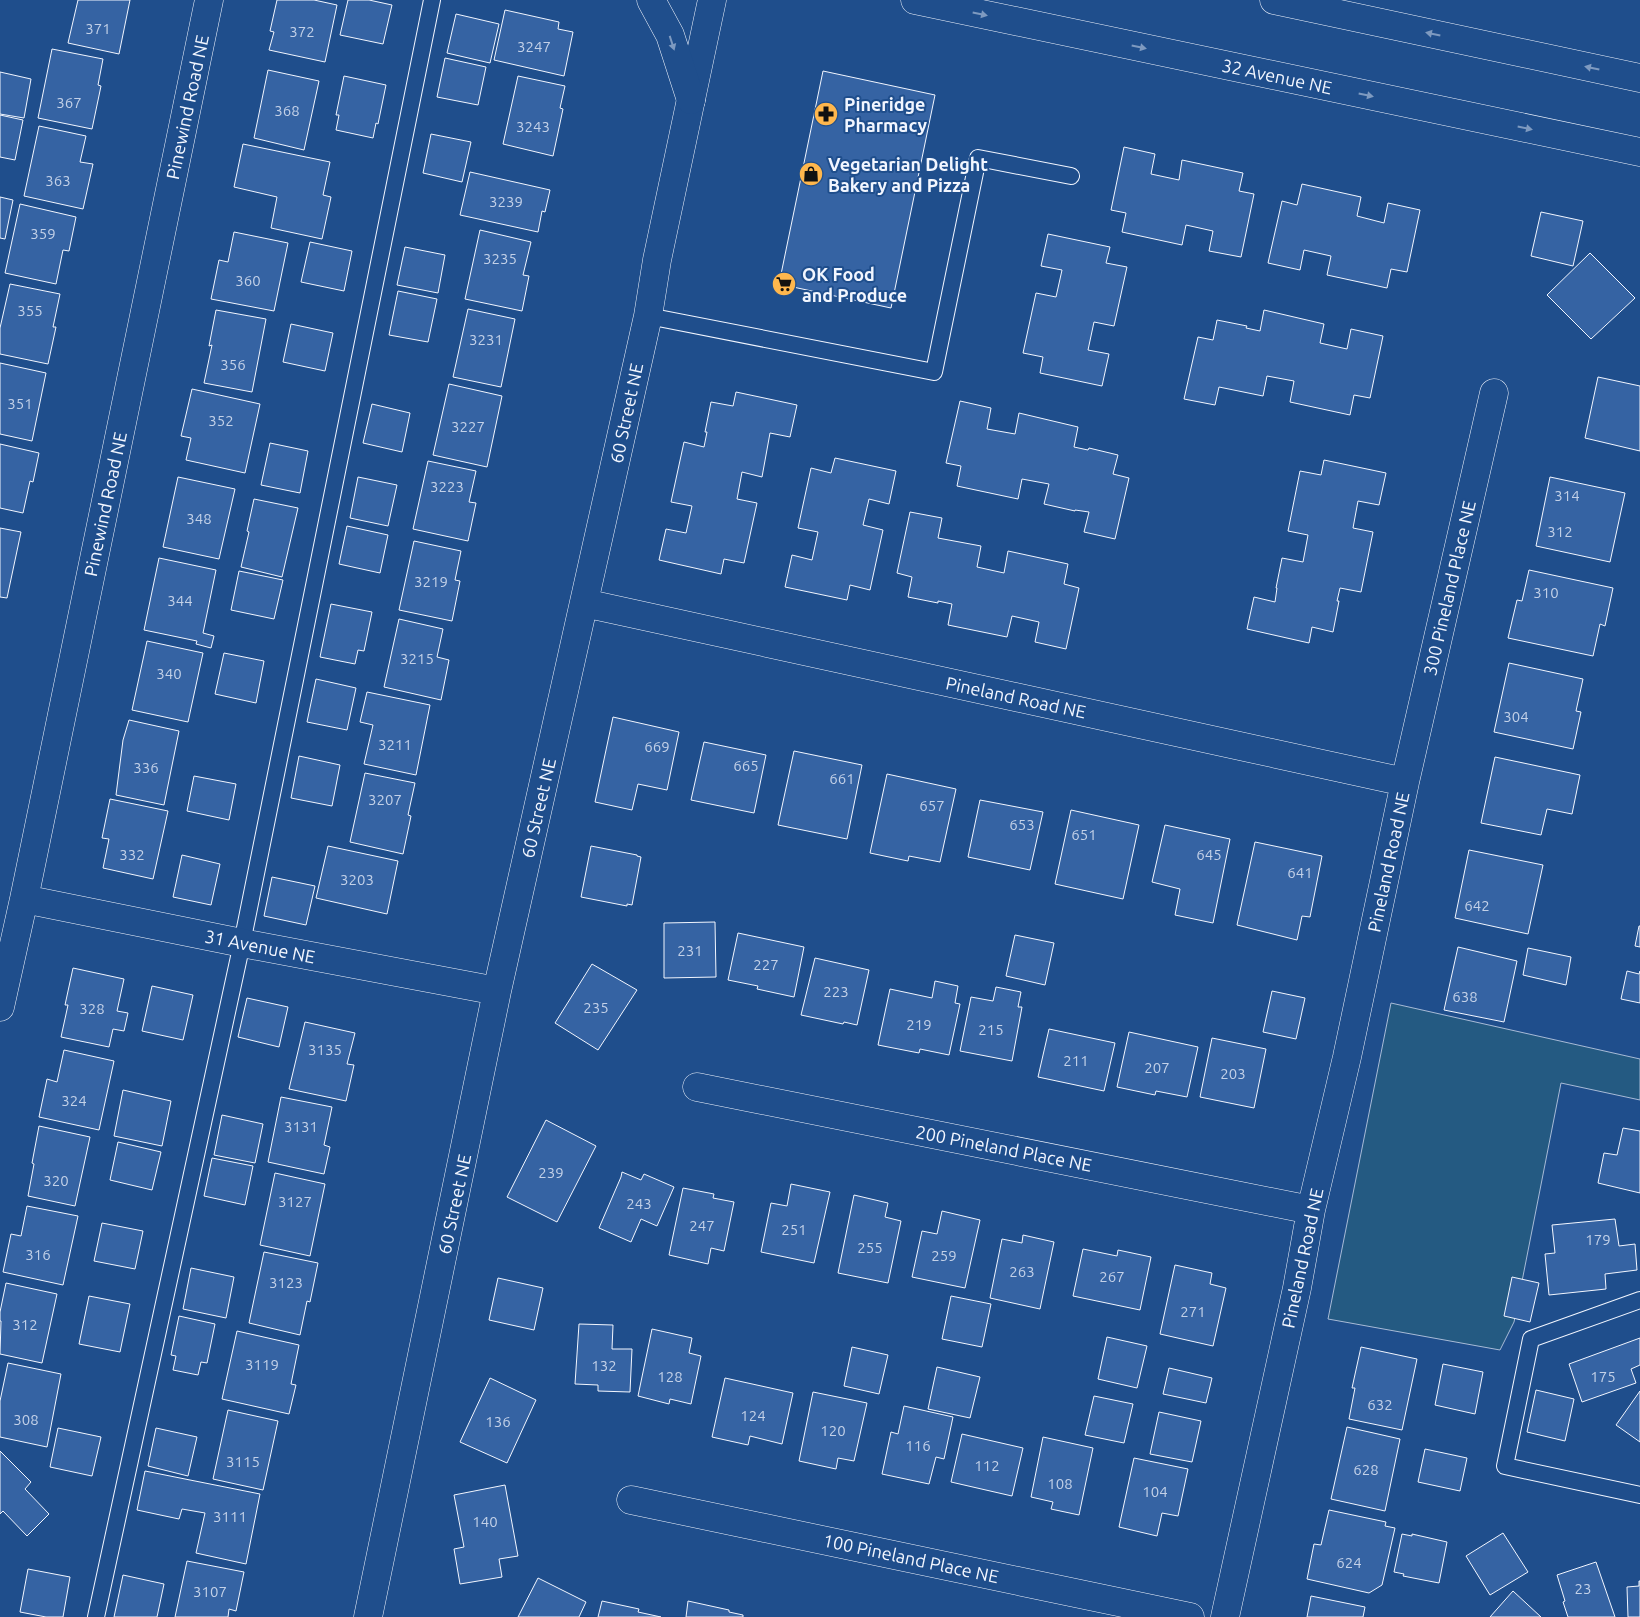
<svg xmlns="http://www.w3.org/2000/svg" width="1640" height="1617" viewBox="0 0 1640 1617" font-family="Ubuntu,sans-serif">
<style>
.green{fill:#245a82;stroke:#a8bbd7}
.building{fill:#3563a3;stroke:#f2f6ff}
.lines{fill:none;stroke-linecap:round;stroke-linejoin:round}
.service-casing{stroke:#f2f6ff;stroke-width:18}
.minor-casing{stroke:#f2f6ff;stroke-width:29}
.secondary-casing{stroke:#f2f6ff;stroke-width:29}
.service{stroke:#1f4e8c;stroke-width:16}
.minor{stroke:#1f4e8c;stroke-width:28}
.secondary{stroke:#1f4e8c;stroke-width:28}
.oneway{fill:#7e9ac0}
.labels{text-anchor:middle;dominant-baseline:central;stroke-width:4;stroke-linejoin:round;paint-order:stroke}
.number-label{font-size:15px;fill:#c3d1e8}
.street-label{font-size:18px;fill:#f2f6ff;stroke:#1f4e8c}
.poi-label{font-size:18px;font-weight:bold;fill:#f2f6ff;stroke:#1f4e8c;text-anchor:start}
</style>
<rect width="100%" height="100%" fill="#1f4e8c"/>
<!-- green -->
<path class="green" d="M1391,1003L1640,1059V1100L1561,1083L1514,1322L1500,1350L1328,1319Z"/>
<!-- building -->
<path class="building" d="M78,0H130L119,54L68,43Z
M277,0H314L337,5L325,62L269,50L274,32L270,31Z
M348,0H369L392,5L383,44L340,35Z
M505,10L559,22L558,29L573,32L564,76L494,60Z
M456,14L499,24L490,63L447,53Z
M52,49L103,59L98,85L101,86L92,129L38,118Z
M445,58L486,67L478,105L437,97Z
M268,70L319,81L304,150L254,138Z
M823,71L935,95L891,308L779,284Z
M0,72L31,79L24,118L0,114Z
M344,76L386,85L378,124L376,123L373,138L336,130L339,115H336Z
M518,76L565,86L560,108L563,109L553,156L503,144Z
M0,115L23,120L15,160L0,157Z
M39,126L86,136L80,162L93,164L83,209L24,196Z
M431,134L471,142L462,182L423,173Z
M243,144L330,162L323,195L331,197L322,239L271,228L277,197L234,187Z
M1124,147L1155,154L1151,174L1179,180L1182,160L1243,173L1239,191L1254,194L1241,257L1209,251L1213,231L1186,225L1182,245L1122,232L1126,213L1111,210Z
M470,172L550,190L545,212L542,211L538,232L460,215Z
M1302,184L1361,197L1357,216L1384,223L1388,203L1420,210L1407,272L1391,269L1387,288L1327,275L1331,256L1304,250L1300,270L1268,263L1282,201L1297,205Z
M0,197L13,200L5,239L0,238Z
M20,204L76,217L69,251L63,250L56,284L5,273Z
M1541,212L1583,221L1573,266L1531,256Z
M480,230L531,242L523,275L529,276L522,311L465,299Z
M234,232L288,243L274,311L211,299L219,260L228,262Z
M1048,234L1110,247L1106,263L1127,267L1114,326L1094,322L1088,350L1109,354L1102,386L1040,373L1043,357L1023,353L1036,293L1056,297L1062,270L1041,266Z
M310,242L352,251L344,291L301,282Z
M405,247L445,255L438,293L397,285Z
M1590,253L1635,298L1591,339L1547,295Z
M10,284L60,294L53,327H56L48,364L0,354V328Z
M398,291L437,299L428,342L389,335Z
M468,309L515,319L501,387L453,377Z
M216,310L266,319L252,392L204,383L212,345L209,346Z
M1264,310L1324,324L1320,343L1347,349L1351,329L1383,336L1370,398L1354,395L1350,415L1290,402L1294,381L1267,376L1263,396L1219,387L1215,405L1184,399L1198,337L1213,340L1217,320L1247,326L1246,328L1260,331Z
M291,324L333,333L325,371L283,362Z
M0,363L46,373L32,441L0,434Z
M1598,377L1640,386V451L1585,438Z
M449,384L502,396L487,467L433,455Z
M192,389L260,404L245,473L186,460L191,438L181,436Z
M736,392L797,405L790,437L770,433L762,477L742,472L737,499L757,503L744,563L724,559L721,574L659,560L666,529L686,533L692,506L671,502L684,442L704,447L707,432H705L711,402L733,406Z
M960,401L991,408L987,429L1015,434L1019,413L1078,427L1074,447L1088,450L1089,448L1118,455L1113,474L1129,478L1115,539L1084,532L1089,512L1075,510V511L1044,504L1049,484L1022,479L1018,499L957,486L961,466L946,463Z
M372,404L410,413L402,452L363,443Z
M270,443L308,451L300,493L261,485Z
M0,444L39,453L33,482L30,481L23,513L0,508Z
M835,458L896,471L889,504L869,499L863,525L883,530L870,590L850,585L847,600L785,587L792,555L812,560L818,532L798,528L811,468L831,473Z
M1324,460L1386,473L1379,505L1358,501L1353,528L1373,532L1361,592L1340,588L1337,601H1339L1333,632L1312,627L1309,643L1247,629L1254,597L1275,602L1277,588H1276L1282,558L1303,562L1308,535L1288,531L1300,471L1321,475Z
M428,461L476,471L469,502L476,503L468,541L413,529Z
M178,477L235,489L219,559L163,547Z
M358,477L397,485L388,526L350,518Z
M1550,477L1625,493L1610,562L1536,546Z
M254,499L298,508L282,577L241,567L249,532L247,531Z
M910,512L942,518L938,538L981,546L977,567L1004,573L1008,551L1068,564L1064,584L1079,588L1066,649L1035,642L1039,622L1012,616L1007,637L948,625L952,604L938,601V603L908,597L912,577L897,573Z
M347,526L388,535L380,573L339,564Z
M0,528L21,532L7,598L0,597Z
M414,541L461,551L455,580L460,581L452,621L399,610Z
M159,558L216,570L203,633L214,636L211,648L196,644L197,641L144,630Z
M1529,570L1613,588L1605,626L1600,624L1593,656L1508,638L1517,600L1522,601Z
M239,571L283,580L274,619L231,610Z
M331,604L372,612L364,651L358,650L355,664L320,657Z
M399,619L443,629L437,657L449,660L441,700L384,687Z
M147,641L203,653L188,722L132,710Z
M224,653L264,661L256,703L215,694Z
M1509,663L1583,679L1576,711L1581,712L1573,749L1494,732Z
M316,679L356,688L347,730L307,722Z
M367,692L430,705L416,775L364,764L373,725L360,722Z
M613,717L679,732L667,790L638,784L632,810L595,802Z
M129,720L179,731L164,805L116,795L123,740Z
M704,742L766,755L754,813L691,800Z
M794,751L862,765L847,839L778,825Z
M299,756L340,765L332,806L291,798Z
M1495,757L1580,775L1572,814L1547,809L1541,835L1481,823Z
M365,773L415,783L408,815L411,816L403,854L350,842Z
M887,774L956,789L940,862L909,856L908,861L870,853Z
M194,776L236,784L229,820L187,811Z
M110,799L168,811L153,879L103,868L109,839L102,838Z
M980,800L1043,812L1030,870L968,857Z
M1071,810L1139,825L1123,899L1055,884Z
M1165,825L1230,839L1213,923L1175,915L1180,889L1152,882Z
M1255,842L1322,856L1310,917L1302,916L1297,940L1237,925Z
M328,846L398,861L387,914L316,898Z
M591,846L637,855V856L641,857L632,905L627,904V906L581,897Z
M1469,850L1543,865L1528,934L1455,918Z
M182,855L220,864L211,905L173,897Z
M272,877L315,886L306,925L264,916Z
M715,922L716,977L664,978V923Z
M1639,926H1640V947L1635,946Z
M738,933L804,947L794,997L757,989L758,986L728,980Z
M1015,935L1054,943L1045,985L1006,976Z
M1458,947L1517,961L1504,1022L1444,1010Z
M1528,948L1571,957L1566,985L1523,975Z
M815,958L869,970L857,1025L844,1022L843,1024L801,1015Z
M592,964L637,990L598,1050L555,1023Z
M73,968L124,979L117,1011L128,1013L124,1031L113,1029L109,1047L61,1037L68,1005H65Z
M1627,971L1639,974L1640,971V1003L1621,999Z
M935,981L958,986L955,1003L960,1004L949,1055L920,1049L919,1053L878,1045L890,989L932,998Z
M152,986L193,995L183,1040L142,1031Z
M996,987L1021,992L1018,1007H1022L1012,1061L960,1051L971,997L993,1001Z
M1272,991L1305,998L1296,1039L1263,1032Z
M247,998L288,1007L279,1047L238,1037Z
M305,1022L355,1033L347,1064L354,1065L346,1101L289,1089Z
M1049,1029L1115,1043L1104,1091L1038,1077Z
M1129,1032L1198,1047L1187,1097L1156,1091L1155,1095L1117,1087Z
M1212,1038L1266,1049L1254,1108L1200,1097Z
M64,1050L114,1061L99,1130L39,1117L47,1079L57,1082Z
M123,1090L171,1101L162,1146L114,1136Z
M281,1097L332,1107L324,1145L330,1147L324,1174L268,1162Z
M222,1115L263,1124L255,1163L214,1155Z
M546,1120L596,1146L557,1222L507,1197Z
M39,1126L90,1137L75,1206L28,1196L34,1164L32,1163Z
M1623,1128L1640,1131V1193L1598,1183L1604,1153L1617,1155Z
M118,1142L161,1152L152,1190L110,1180Z
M212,1158L253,1166L245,1205L204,1196Z
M622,1172L641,1180L644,1174L674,1187L657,1226L641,1219L631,1242L599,1228L621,1177Z
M275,1173L325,1184L310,1256L260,1245Z
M791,1184L830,1192L814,1263L761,1252L771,1203L787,1206Z
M683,1188L714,1194L713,1198L734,1202L724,1251L711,1248L708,1264L669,1255Z
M854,1195L888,1203L885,1217L901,1221L888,1283L838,1273Z
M27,1206L78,1216L63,1285L3,1272L11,1234L21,1236Z
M942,1211L980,1220L965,1288L912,1277L922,1231L937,1234Z
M1615,1219L1619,1246L1635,1244L1637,1270L1605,1274L1606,1289L1549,1295L1545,1254L1555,1253L1552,1225Z
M102,1223L143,1231L135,1269L94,1261Z
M1023,1235L1054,1242L1040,1309L990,1298L1002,1239L1022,1243Z
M1083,1249L1117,1256L1118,1250L1151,1257L1140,1310L1073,1296Z
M264,1252L318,1263L310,1302L307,1301L300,1335L249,1323Z
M1175,1265L1212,1273L1210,1284L1226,1288L1213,1346L1160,1334Z
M191,1268L234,1277L226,1318L183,1309Z
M1512,1277L1539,1283L1530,1322L1504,1316Z
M498,1278L543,1288L534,1330L489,1320Z
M6,1283L57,1294L42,1363L0,1354L1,1321H0V1312Z
M89,1296L130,1304L120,1352L79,1344Z
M951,1296L991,1304L982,1347L942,1339Z
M179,1316L215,1324L207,1363L201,1362L198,1375L173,1370L176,1356L171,1355Z
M579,1324L613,1325L612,1349H632L630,1392L598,1391V1385L575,1384Z
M652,1329L692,1338L689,1353L701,1356L691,1404L670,1399L669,1404L638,1396Z
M237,1331L299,1345L291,1384L296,1385L289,1414L222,1399Z
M1107,1337L1147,1346L1137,1388L1098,1379Z
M1640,1338V1365L1631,1369L1636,1383L1582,1402L1569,1364Z
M852,1347L888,1355L879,1394L844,1386Z
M1361,1347L1417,1359L1402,1430L1349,1419L1355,1388H1352Z
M8,1363L61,1374L47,1447L0,1437V1401Z
M1443,1364L1483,1372L1475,1414L1435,1405Z
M937,1367L980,1377L970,1418L928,1409Z
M1169,1368L1212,1378L1206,1403L1163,1394Z
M490,1378L536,1400L507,1463L460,1442Z
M725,1378L793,1393L782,1444L750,1436L748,1445L712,1437Z
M1536,1390L1574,1399L1565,1441L1527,1432Z
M1640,1391V1442L1616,1425Z
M813,1392L867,1403L854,1461L838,1458L836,1469L799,1461Z
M1094,1396L1133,1404L1124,1443L1085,1435Z
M904,1406L953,1417L944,1459L936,1457L929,1484L882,1474L891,1432L898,1434Z
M228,1410L278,1421L263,1490L213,1479Z
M1159,1412L1201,1421L1192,1462L1150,1454Z
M1347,1427L1400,1439L1385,1511L1331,1499Z
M58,1428L101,1437L92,1476L50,1467Z
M156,1428L197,1437L188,1476L148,1466Z
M962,1434L1023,1448L1012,1496L951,1482Z
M1043,1437L1093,1448L1079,1515L1051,1509L1053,1502L1031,1497Z
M1425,1449L1467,1458L1460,1491L1418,1482Z
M0,1451L31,1482L25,1489L49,1514L27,1536L3,1511L0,1514Z
M1134,1458L1188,1469L1178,1516L1162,1513L1157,1536L1119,1527Z
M145,1471L260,1494L246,1564L196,1553L205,1513L182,1509L179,1519L137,1510Z
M505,1485L518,1556L499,1559L502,1577L460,1584L454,1549L464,1547L454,1495Z
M1329,1510L1386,1522L1385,1526L1395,1528L1382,1585L1369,1593L1307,1579L1314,1544L1321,1545Z
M1503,1533L1528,1572L1490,1595L1466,1556Z
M1402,1534L1412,1536V1534L1447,1542L1439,1583L1403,1576L1404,1574L1394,1572Z
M187,1561L244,1572L236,1611L229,1609L228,1617H175Z
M1596,1562L1615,1617H1568L1563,1602L1565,1601L1557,1575Z
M28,1569L70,1577L63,1617H46L20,1612Z
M123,1575L164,1584L157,1617H114Z
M538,1578L586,1602L579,1617H518Z
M1639,1581H1640V1617H1628L1627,1587L1639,1586Z
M1513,1591L1541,1617H1490Z
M1311,1596L1365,1607L1363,1617H1307Z
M602,1601L639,1609L638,1612L661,1617H598Z
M688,1601L729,1610V1612L743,1615V1617H686Z"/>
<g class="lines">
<!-- service casing -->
<g class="service-casing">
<path id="service" d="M648,316L934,372L978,158L1071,176
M1640,1300L1531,1339L1505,1466L1640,1495
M96,1617L242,943L432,0"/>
</g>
<!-- minor casing -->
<g class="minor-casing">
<path id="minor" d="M584,603L1405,782L1347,1057L1311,1210L1297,1288L1225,1617
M1405,782L1494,393
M24,899L242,943L497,991
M0,1007L24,899L209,0
M697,1087L1311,1210
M631,1500L1190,1617
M368,1617L497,991L648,316L657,260L712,0"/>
</g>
<!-- secondary casing -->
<g class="secondary-casing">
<path id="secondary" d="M651,0L670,35L691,100
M915,0L1640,152
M1274,0L1640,78"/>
</g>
<!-- service -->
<use href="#service" class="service"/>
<!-- minor -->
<use href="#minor" class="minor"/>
<!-- secondary -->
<use href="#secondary" class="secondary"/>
</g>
<!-- one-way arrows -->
<defs><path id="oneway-solid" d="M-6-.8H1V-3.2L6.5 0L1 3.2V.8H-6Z" transform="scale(1.25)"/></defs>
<g class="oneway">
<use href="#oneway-solid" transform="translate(980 14) rotate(12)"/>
<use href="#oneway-solid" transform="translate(1433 34) rotate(-168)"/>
<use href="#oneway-solid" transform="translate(672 43) rotate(72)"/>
<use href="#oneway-solid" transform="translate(1139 47) rotate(12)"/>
<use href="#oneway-solid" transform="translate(1592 68) rotate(-168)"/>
<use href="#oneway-solid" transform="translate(1366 95) rotate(12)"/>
<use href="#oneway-solid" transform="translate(1525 128) rotate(12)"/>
</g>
<!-- icons -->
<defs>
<g id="pharmacy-disc" transform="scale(1.25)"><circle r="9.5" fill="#ffb74d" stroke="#1f4e8c"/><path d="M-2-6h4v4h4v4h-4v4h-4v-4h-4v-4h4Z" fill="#111"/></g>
<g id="shop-disc" transform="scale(1.25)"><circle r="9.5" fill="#ffb74d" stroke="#1f4e8c"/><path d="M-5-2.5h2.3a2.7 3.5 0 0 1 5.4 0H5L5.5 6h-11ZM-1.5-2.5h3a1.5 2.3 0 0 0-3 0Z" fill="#111"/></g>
<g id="supermarket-disc" transform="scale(1.25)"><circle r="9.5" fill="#ffb74d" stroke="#1f4e8c"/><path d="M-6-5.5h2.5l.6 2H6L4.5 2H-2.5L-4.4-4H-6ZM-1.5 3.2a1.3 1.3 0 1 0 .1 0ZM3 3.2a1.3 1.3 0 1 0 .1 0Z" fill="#111"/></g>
</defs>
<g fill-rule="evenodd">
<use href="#pharmacy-disc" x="826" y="114"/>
<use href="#shop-disc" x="811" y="174"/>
<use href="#supermarket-disc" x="784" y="284"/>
</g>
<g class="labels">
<!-- number labels -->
<g class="number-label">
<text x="98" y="28">371</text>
<text x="302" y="31">372</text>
<text x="534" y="46">3247</text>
<text x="69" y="102">367</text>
<text x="287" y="110">368</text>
<text x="533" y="126">3243</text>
<text x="58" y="180">363</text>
<text x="506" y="201">3239</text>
<text x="43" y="233">359</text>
<text x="500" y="258">3235</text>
<text x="248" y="280">360</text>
<text x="30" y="310">355</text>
<text x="486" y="339">3231</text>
<text x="233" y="364">356</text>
<text x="20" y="403">351</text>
<text x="221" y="420">352</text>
<text x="468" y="426">3227</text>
<text x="447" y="486">3223</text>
<text x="1567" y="495">314</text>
<text x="199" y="518">348</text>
<text x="1560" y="531">312</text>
<text x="431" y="581">3219</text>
<text x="1546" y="592">310</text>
<text x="180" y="600">344</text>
<text x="417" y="658">3215</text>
<text x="169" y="673">340</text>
<text x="1516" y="716">304</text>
<text x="395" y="744">3211</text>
<text x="657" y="746">669</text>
<text x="746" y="765">665</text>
<text x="146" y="767">336</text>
<text x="842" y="778">661</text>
<text x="385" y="799">3207</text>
<text x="932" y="805">657</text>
<text x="1022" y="824">653</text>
<text x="1084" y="834">651</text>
<text x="132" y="854">332</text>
<text x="1209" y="854">645</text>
<text x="1300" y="872">641</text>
<text x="357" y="879">3203</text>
<text x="1477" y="905">642</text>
<text x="690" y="950">231</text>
<text x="766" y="964">227</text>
<text x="836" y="991">223</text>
<text x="1465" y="996">638</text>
<text x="596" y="1007">235</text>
<text x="92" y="1008">328</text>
<text x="919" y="1024">219</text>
<text x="991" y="1029">215</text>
<text x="325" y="1049">3135</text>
<text x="1076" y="1060">211</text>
<text x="1157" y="1067">207</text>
<text x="1233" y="1073">203</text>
<text x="74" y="1100">324</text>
<text x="301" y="1126">3131</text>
<text x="551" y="1172">239</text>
<text x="56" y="1180">320</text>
<text x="295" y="1201">3127</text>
<text x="639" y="1203">243</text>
<text x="702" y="1225">247</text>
<text x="794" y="1229">251</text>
<text x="1598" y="1239">179</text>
<text x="870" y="1247">255</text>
<text x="38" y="1254">316</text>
<text x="944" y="1255">259</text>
<text x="1022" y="1271">263</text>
<text x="1112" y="1276">267</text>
<text x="286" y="1282">3123</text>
<text x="1193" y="1311">271</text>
<text x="25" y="1324">312</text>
<text x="262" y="1364">3119</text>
<text x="604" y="1365">132</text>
<text x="670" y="1376">128</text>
<text x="1603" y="1376">175</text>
<text x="1380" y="1404">632</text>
<text x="753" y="1415">124</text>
<text x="26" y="1419">308</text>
<text x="498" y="1421">136</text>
<text x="833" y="1430">120</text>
<text x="918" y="1445">116</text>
<text x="243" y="1461">3115</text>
<text x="987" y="1465">112</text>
<text x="1366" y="1469">628</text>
<text x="1060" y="1483">108</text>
<text x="1155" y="1491">104</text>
<text x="230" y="1516">3111</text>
<text x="485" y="1521">140</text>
<text x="1349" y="1562">624</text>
<text x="1583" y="1588">23</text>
<text x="210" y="1591">3107</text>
</g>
<!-- street labels -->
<g class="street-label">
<text transform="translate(1277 76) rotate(12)">32 Avenue NE</text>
<text transform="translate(187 107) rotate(-78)">Pinewind Road NE</text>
<text transform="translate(626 413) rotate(-78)">60 Street NE</text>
<text transform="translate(105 504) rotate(-78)">Pinewind Road NE</text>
<text transform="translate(1449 588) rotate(-77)">300 Pineland Place NE</text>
<text transform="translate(1016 697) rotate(12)">Pineland Road NE</text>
<text transform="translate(538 808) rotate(-77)">60 Street NE</text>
<text transform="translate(1388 862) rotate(-78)">Pineland Road NE</text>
<text transform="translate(260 946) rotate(11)">31 Avenue NE</text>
<text transform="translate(1004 1148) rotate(11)">200 Pineland Place NE</text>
<text transform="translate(454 1204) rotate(-78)">60 Street NE</text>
<text transform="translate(1302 1258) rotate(-78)">Pineland Road NE</text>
<text transform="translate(911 1558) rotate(12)">100 Pineland Place NE</text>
</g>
<!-- poi labels -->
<g class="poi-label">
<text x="844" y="104">Pineridge<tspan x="844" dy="21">Pharmacy</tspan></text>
<text x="828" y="164">Vegetarian Delight<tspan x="828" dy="21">Bakery and Pizza</tspan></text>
<text x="802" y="274">OK Food<tspan x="802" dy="21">and Produce</tspan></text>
</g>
</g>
</svg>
